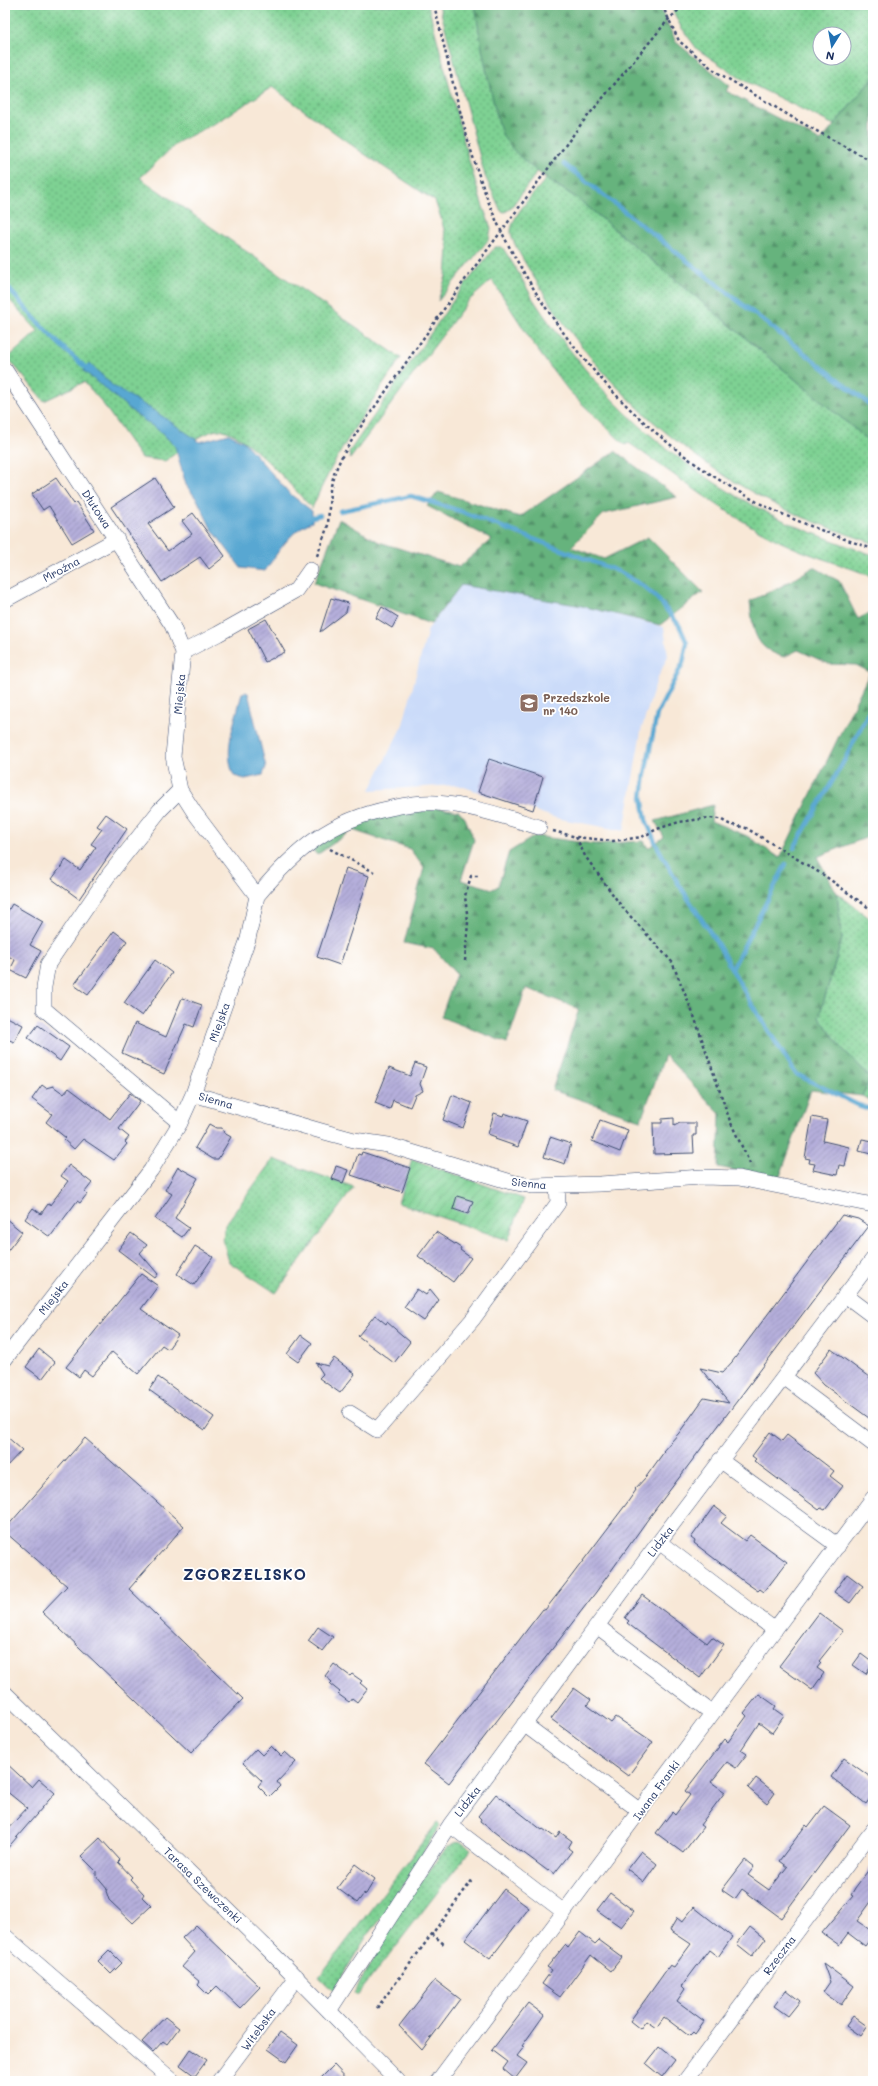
<svg xmlns="http://www.w3.org/2000/svg" width="878" height="2086" viewBox="0 0 878 2086" font-family="Mali,sans-serif">
<style>
.built{fill:#cbdbf9}
.grass{fill:url(#grass-dots);stroke:#4c8078;fill-rule:evenodd}
.forest{fill:url(#forest-firs);stroke:#40716e}
.garden{fill:url(#garden-furrows);stroke:#4c8078}
.water{fill:#59a7d2;stroke:#3a6b98}
.lines{fill:none;stroke-linecap:round;stroke-linejoin:round}
.stream{stroke:#59a7d2;stroke-width:4.5}
.building{fill:url(#building-hatch)}
.minor-casing{stroke:#3c4b70;stroke-width:16}
.path{stroke:#3c4b70;stroke-width:2.5;stroke-dasharray:3 3;stroke-linecap:butt}
.minor{stroke:#fff;stroke-width:15}
.labels{text-anchor:middle;dominant-baseline:central;stroke-width:3.5;stroke-linejoin:round;paint-order:stroke}
.street-label{font-size:11px;fill:#1b2f5e;stroke:#fff}
.education-label{font-size:11px;font-weight:bold;fill:#785e54;stroke:#fff;text-anchor:start}
.district-label{font-size:15px;font-weight:bold;letter-spacing:1px;fill:#1b2f5e;stroke:#fff}
</style>
<defs>
<pattern id="grass-dots" width="8" height="8" patternUnits="userSpaceOnUse"><rect width="8" height="8" fill="#7ed193"/><path d="M2 2h.1M6 6h.1" fill="none" stroke="#66aa7b" stroke-width="1.8" stroke-linecap="round"/></pattern>
<pattern id="forest-firs" width="22" height="20" patternUnits="userSpaceOnUse"><rect width="22" height="20" fill="#66b37d"/><path d="M5 1l3.5 6h-7zM16 11l3.5 6h-7z" fill="#53926a"/></pattern>
<pattern id="garden-furrows" width="10" height="10" patternUnits="userSpaceOnUse"><rect width="10" height="10" fill="#7ed193"/><path d="M-1 1l2-2M0 10L10 0M9 11l2-2" fill="none" stroke="#66aa7b"/></pattern>
<pattern id="building-hatch" width="6" height="6" patternUnits="userSpaceOnUse"><rect width="6" height="6" fill="#b5afdb"/><path d="M-1 1l2-2M0 6l6-6M5 7l2-2" fill="none" stroke="#928fb5"/></pattern>
</defs>
<rect width="100%" height="100%" fill="#fff"/>
<filter id="ink" filterUnits="userSpaceOnUse"><feTurbulence type="fractalNoise" baseFrequency=".025" numOctaves="2"/><feDisplacementMap in="SourceGraphic" scale="8" xChannelSelector="R" yChannelSelector="G"/><feConvolveMatrix kernelMatrix="1 2 1 2 8 2 1 2 1" color-interpolation-filters="sRGB"/></filter>
<filter id="wash" filterUnits="userSpaceOnUse"><feTurbulence type="fractalNoise" baseFrequency=".012" numOctaves="4" result="noise"/><feDisplacementMap in="SourceGraphic" scale="16" xChannelSelector="R" yChannelSelector="G"/><feGaussianBlur stdDeviation="0.9" result="paint"/><feColorMatrix in="noise" values="0 0 0 0 0 0 0 0 0 0 0 0 0 0 0 0 0 1.4 0 .05"/><feComposite in="paint" operator="in"/></filter>
<g filter="url(#wash)">
<rect width="100%" height="100%" fill="#f8e8d7"/>
<!-- built -->
<path class="built" d="M461,585L582,606L664,627L668,656L656,682L641,731L624,831L556,818L458,785L370,790L403,724L428,629Z"/>
<!-- grass -->
<path class="grass" d="M5,5H428L468,157L482,204L491,228L489,239L438,301L446,276L448,248L442,221L435,201L360,151L272,87L219,121L178,142L140,178L401,358C368,407 335,454 312,508C295,491 240,425 217,430C201,433 178,452 165,461L141,458L101,401L84,382L44,401L8,358L38,331L5,295Z
M439,5H476L488,76L526,161L538,171L510,209L505,212L501,211L485,176Z
M670,5H873V78L834,125L743,80L697,49L681,27ZM820,34H844V58H820Z
M546,179L577,198L873,444V543C835,530 797,517 761,497C672,449 595,376 541,289C535,278 510,242 511,231C512,215 536,191 546,179Z
M495,247H502C514,264 523,281 533,299C545,318 560,337 574,355C625,422 697,478 772,515C805,531 839,543 873,555V577C842,564 809,556 779,541C726,515 678,477 629,443L625,445L569,391L538,351L492,280L468,301L350,459L349,452L457,295Z
M837,893L873,921V1102L862,1096L870,1078L841,1047L819,1017L842,939Z
M273,1159L354,1187L276,1293L229,1262L223,1240L225,1225Z
M437,1823L440,1825L391,1906L368,1934L333,1991L319,1977Z
M459,1841L471,1849L357,1996L354,1993L380,1948L376,1942L447,1847Z"/>
<!-- forest -->
<path class="forest" d="M476,5H659L676,42L730,86L726,91L821,141L873,78V444L577,198C551,182 522,164 504,138C498,130 474,17 476,5Z
M615,451L677,497L604,514L571,547L604,559L648,537L703,592L660,625L582,606L461,585L431,624L314,583L339,519L379,542L459,567L492,539L427,506L438,492L520,517Z
M814,567L839,581L858,619L873,611V835L817,857L837,893L842,939L819,1017L841,1047L870,1078L862,1096L811,1090L779,1179L718,1167L720,1114L665,1055L641,1120L552,1090L579,1009L526,988L507,1043L441,1017L456,974L434,949L404,943L424,868L410,849L352,830L317,855L310,847L359,820L433,807L459,811L465,818L474,840L461,880L493,889L498,886L509,852L535,836L594,844L644,841L648,848L664,837L655,821L713,805L711,821L747,836L780,858L870,672L856,665L829,664L798,650L784,657C753,648 753,630 750,601L782,586Z"/>
<!-- garden -->
<path class="garden" d="M412,1159L524,1199L508,1240L398,1203Z"/>
<!-- water -->
<path class="water" d="M89,363L113,386L156,412L200,442L229,434L244,442L290,494L312,511V522C291,529 277,554 265,571L241,568L211,528L198,501L186,485L175,446L161,432L138,416L84,371L85,367Z
M245,692L248,693L266,767L263,775L245,779L234,776C222,749 236,720 242,693Z"/>
<g class="lines">
<!-- stream -->
<path class="stream" d="M564,164L873,407
M5,284C31,315 57,345 89,370
M340,511L411,496L460,511L620,572L643,586L656,597L679,625L687,643L683,663L657,714L645,774L642,797L646,820L656,844L678,883L717,943L751,1003L796,1074L858,1105L873,1110
M306,516L312,517L320,515
M794,848L844,761L873,703
M732,969L786,864"/>
</g>
<g id="blocks">
<!-- building -->
<path class="building" d="M56,478L74,504L76,502L94,530L72,543L49,506L43,510L32,494Z
M155,478L174,507L148,524L168,551L192,534L182,521L193,513L225,556L209,569L200,557L162,582L111,507Z
M331,598L348,603L346,612L320,632Z
M382,607L398,617L392,628L376,618Z
M266,619L285,652L265,662L248,629Z
M489,759L543,777L533,810L478,792Z
M106,814L127,829L79,899L52,879L66,860L80,870L96,847L91,844L102,829L97,826Z
M346,868L369,876L340,965L317,957Z
M12,904L43,922L30,945L41,951L26,978L10,970L15,960L5,954V916Z
M114,931L127,941L88,995L74,985Z
M155,960L172,973L142,1016L124,1003Z
M182,998L202,1005L194,1027L186,1024L164,1074L141,1064L142,1062L122,1053L135,1023L166,1037Z
M5,1016L23,1025L14,1042L5,1038Z
M38,1025L69,1047L60,1061L28,1038Z
M415,1063L426,1067L420,1084L423,1091L415,1095L410,1107L393,1100L390,1109L375,1103L389,1068L410,1076Z
M42,1085L46,1088L53,1086L64,1094L69,1088L110,1119L130,1093L140,1101L119,1129L129,1137L125,1142L127,1144L114,1160L83,1139L74,1149L64,1140L66,1138L46,1122L52,1114L32,1099Z
M452,1095L472,1103L463,1128L443,1120Z
M494,1113L503,1116L504,1113L527,1121L518,1147L495,1139L496,1137L488,1134Z
M812,1117L827,1120L823,1141L849,1147L845,1166L839,1165L837,1175L813,1170L815,1164L809,1163L810,1159L805,1158Z
M674,1118V1126L680,1123H696V1135H693L694,1153L654,1154L653,1123H662V1119Z
M600,1120L628,1130L620,1152L592,1141Z
M209,1124L216,1128H222L224,1133L231,1137L218,1159H213L195,1148Z
M550,1137L571,1144L565,1164L544,1157Z
M862,1139L873,1141L871,1154L859,1151Z
M362,1152L410,1168L402,1192L351,1175L358,1154L361,1155Z
M69,1165L92,1183L85,1192L87,1194L80,1203L77,1201L50,1237L25,1219L33,1208L41,1214L48,1204L50,1205L68,1181L61,1176Z
M336,1166L348,1170L343,1183L332,1179Z
M178,1167L198,1178L175,1218L189,1228L182,1237L155,1219L172,1194L165,1190Z
M457,1196L473,1201L468,1214L453,1209Z
M842,1215L858,1219L869,1226L648,1519L596,1592L449,1783L424,1764L543,1609L545,1610L567,1582L627,1503L636,1490L635,1489L646,1477L664,1452L663,1451L679,1433L704,1398L729,1403L700,1368L722,1373L732,1362Z
M5,1218L22,1232L5,1254Z
M436,1232L461,1248L460,1250L471,1258L453,1282L418,1256Z
M131,1233L147,1245L140,1253L158,1274L155,1278L118,1250Z
M195,1246L213,1257L194,1285L177,1274Z
M141,1274L158,1286L141,1309L178,1335L168,1349L162,1345L138,1374L112,1352L92,1376L84,1370L79,1377L66,1367Z
M417,1289L426,1295L430,1289L439,1300L424,1321L404,1307Z
M375,1315L386,1324L387,1322L410,1342L394,1363L358,1336Z
M301,1335L312,1343L298,1362L287,1354Z
M39,1349L55,1362L42,1379L26,1367Z
M831,1349L873,1380V1421L824,1385L813,1373Z
M334,1358L355,1374L340,1393L319,1378L323,1374L316,1363L328,1366Z
M158,1377L214,1417L205,1430L149,1390Z
M770,1432L782,1441L787,1435L834,1471L830,1476L843,1486L825,1510L821,1508L819,1510L754,1461L756,1459L752,1456Z
M5,1435L22,1450L5,1468Z
M85,1438L184,1526L129,1589L243,1699L191,1753L42,1612L67,1586L5,1532V1529Z
M714,1506L727,1516L721,1523L745,1541L750,1535L787,1562L764,1592L760,1589L758,1591L745,1582L694,1543L695,1541L691,1538Z
M847,1574L863,1586L850,1603L834,1592Z
M642,1595L707,1643L712,1637L724,1645L700,1678L627,1623L629,1621L625,1618Z
M819,1613L843,1631L819,1661L821,1663L817,1668L824,1673L812,1690L779,1666Z
M318,1627L333,1637L322,1651L308,1641Z
M861,1654L873,1663L866,1674L853,1665Z
M334,1664L350,1676L352,1674L362,1681L360,1683L367,1689L357,1702L352,1698L349,1702L338,1694L340,1692L330,1684L332,1682L325,1676Z
M574,1688L591,1700L587,1705L611,1723L616,1717L653,1742L628,1776L551,1719Z
M759,1694L776,1706L774,1709L784,1716L772,1733L759,1723L741,1750L747,1754L736,1768L727,1762L711,1782L725,1792L700,1825L703,1827L683,1853L656,1833L672,1812L675,1815L690,1795L685,1791L725,1739L728,1742L747,1716L744,1713Z
M271,1746L281,1756L285,1752L296,1762L277,1782L280,1786L269,1797L258,1786L262,1781L243,1763L256,1749L262,1755Z
M844,1758L873,1779V1794L866,1804L831,1777Z
M5,1762L32,1787L39,1779L55,1793L5,1851V1832L27,1808L5,1790Z
M756,1778L775,1793L767,1804L748,1788Z
M496,1794L542,1830L543,1829L556,1838L560,1832L572,1841L568,1848L572,1851L554,1874L549,1870L548,1871L521,1851L520,1852L480,1821L481,1819L478,1816Z
M824,1806L850,1825L781,1918L742,1889L735,1899L722,1890L745,1860L754,1867L748,1875L769,1890L787,1867L779,1861L806,1825L808,1827Z
M100,1838L120,1860L118,1862L132,1877L130,1879L144,1894L142,1897L151,1906L133,1923L109,1900L106,1891L107,1889L96,1876V1871L81,1856Z
M641,1851L657,1864L644,1882L627,1869Z
M355,1864L375,1879L366,1894L363,1895L357,1903L337,1888Z
M873,1864V1899L857,1921L873,1932V1935L865,1946L848,1933L839,1945L822,1933L853,1896L851,1895L855,1888Z
M504,1889L529,1908L490,1959L465,1940Z
M610,1893L634,1911L621,1927L597,1910Z
M694,1907L732,1937L718,1957L709,1950L682,1986L685,1989L677,2001L704,2021L695,2034L693,2032L689,2036L664,2017L656,2028L646,2021L640,2029L630,2021L670,1965L674,1967L691,1944L670,1930L677,1918L682,1922Z
M196,1925L260,1987L240,2008L217,1986L208,1995L198,1985L200,1982L182,1967L195,1952L182,1938Z
M750,1927L765,1939L752,1956L737,1944Z
M580,1932L595,1944L599,1940L622,1957L611,1971L591,1955L560,1997L542,1984L552,1970L547,1967L565,1945L568,1948Z
M109,1950L122,1963L111,1974L98,1961Z
M823,1963L854,1986L841,2005L823,1992L830,1982Z
M435,1980L460,1999L422,2050L399,2026Z
M786,1990L800,2001L788,2016L774,2006Z
M528,2003L544,2015L522,2046L524,2047L517,2056L527,2063L515,2079L503,2069L508,2062L492,2050Z
M853,2016L867,2026L860,2036L846,2026Z
M165,2017L179,2028L167,2044L163,2041L153,2052L142,2042Z
M280,2032L298,2045L286,2062L268,2049Z
M659,2047L675,2060L662,2077L646,2064Z
M191,2049L207,2060L195,2076L180,2065Z
M334,2065L349,2081H318Z"/>
</g>
</g>
<g filter="url(#ink)">
<use href="#blocks" fill-opacity="0" stroke="#3c4b70" stroke-width="1"/>
<g class="lines">
<!-- minor casing -->
<g class="minor-casing">
<path id="minor" d="M5,370L172,625L183,652L173,756L180,790L194,812L257,896L248,939L193,1094L180,1123L151,1170L5,1359
M5,600L117,539
M183,652L218,634L296,590L310,570
M257,896C296,849 331,820 391,808C405,805 421,802 436,803C471,805 506,817 539,827
M193,1094L321,1131L354,1140L388,1145L511,1182L532,1186L600,1184L702,1177L739,1178L873,1205
M180,1123L44,1009V987L48,964L108,876L160,810L180,790
M845,1295L873,1316
M784,1377L873,1444
M350,1413L377,1430L473,1319L558,1203L557,1185
M720,1460L838,1546
M659,1542L775,1630
M597,1626L712,1713
M5,1693L271,1952L398,2081
M524,1724L640,1811
M450,1825L564,1912
M5,1936L173,2081
M329,2011L450,1825L659,1542L873,1259
M219,2081L297,1977
M438,2081L873,1498
M685,2081L873,1830"/>
</g>
<!-- path -->
<path class="path" d="M434,5C450,68 463,134 486,195C498,229 516,260 535,291C592,382 672,460 769,508C803,524 838,537 873,549
M662,5L679,41L715,71L795,119L873,162
M317,556L328,525L330,490L334,474L341,458L357,432L456,292L582,123L668,20L684,5
M553,831L576,837L613,841L642,837L657,829L679,822L709,818L720,819L729,824L746,828L784,851L825,876L873,911
M576,837L585,856L622,907L672,962L694,1016L730,1121L751,1166
M330,849L374,872
M465,961L468,922L465,896L471,876H480
M432,1934L445,1945
M377,2008L473,1879"/>
<!-- minor -->
<use href="#minor" class="minor"/>
</g>
</g>
<!-- icons -->
<defs>
<g id="school-square" transform="scale(1)"><rect x="-9" y="-9" width="18" height="18" rx="4" fill="#8d6e63" stroke="#fff"/><path d="M0-5L7-2L0 1L-7-2ZM-4 1L0 2.5L4 1V4Q0 6-4 4Z" fill="#fff"/></g>
</defs>
<g fill-rule="evenodd">
<use href="#school-square" x="529" y="703"/>
</g>
<g class="labels">
<!-- street labels -->
<g class="street-label">
<text transform="translate(97 509) rotate(57)">Dłutowa</text>
<text transform="translate(61 569) rotate(-28)">Mroźna</text>
<text transform="translate(179 694) rotate(-85)">Miejska</text>
<text transform="translate(219 1022) rotate(-70)">Miejska</text>
<text transform="translate(216 1100) rotate(16)">Sienna</text>
<text transform="translate(529 1183) rotate(6)">Sienna</text>
<text transform="translate(53 1297) rotate(-52)">Miejska</text>
<text transform="translate(660 1541) rotate(-53)">Lidzka</text>
<text transform="translate(656 1790) rotate(-54)">Iwana Franki</text>
<text transform="translate(467 1801) rotate(-53)">Lidzka</text>
<text transform="translate(203 1885) rotate(44)">Tarasa Szewczenki</text>
<text transform="translate(779 1955) rotate(-53)">Rzeczna</text>
<text transform="translate(258 2029) rotate(-54)">Witebska</text>
</g>
<!-- education labels -->
<g class="education-label">
<text x="543" y="697">Przedszkole<tspan x="543" dy="13">nr 140</tspan></text>
</g>
<!-- district labels -->
<g class="district-label">
<text x="245" y="1574">ZGORZELISKO</text>
</g>
</g>
<!-- margin -->
<rect width="878" height="2086" fill="none" stroke="#fff" stroke-width="20"/>
<!-- north arrow -->
<g transform="translate(832 46) rotate(191)"><circle r="19" fill="#ffffff" stroke="#a4acbf"/>
<path d="M0-3L7 15L0 10L-7 15Z" fill="#1f6fb2"/>
<text y="-6" font-size="11" font-weight="bold" text-anchor="middle" fill="#1b2f5e">N</text>
</g>
</svg>
